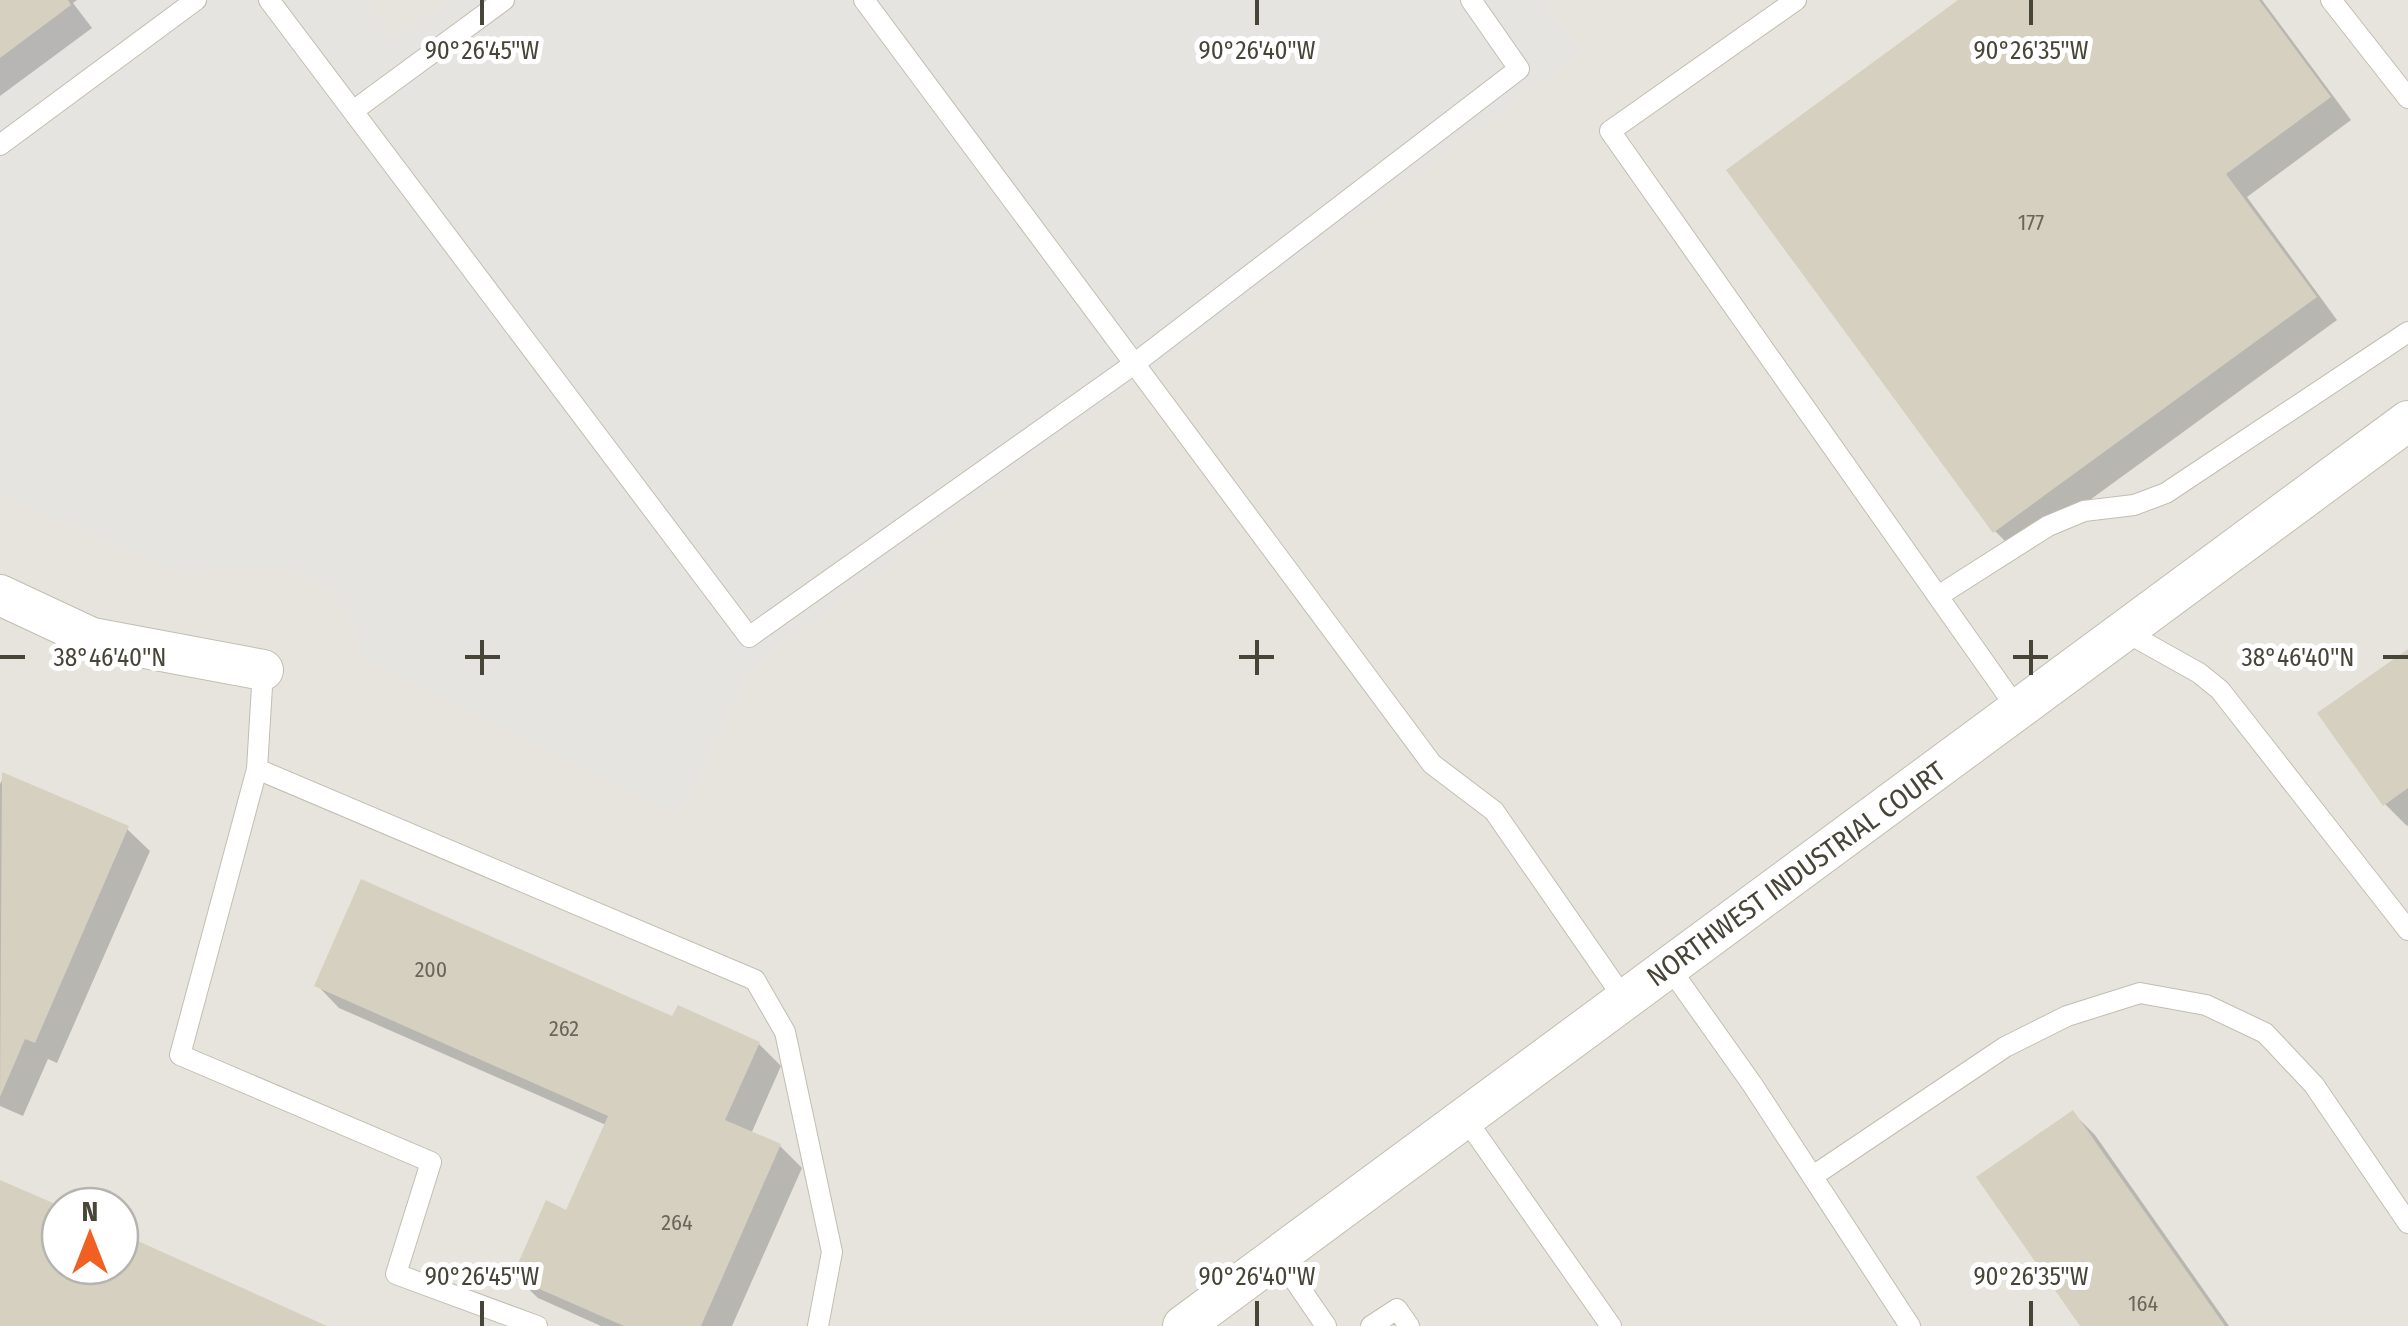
<svg xmlns="http://www.w3.org/2000/svg" width="2408" height="1326" viewBox="0 0 2408 1326" font-family="'Fira Sans Condensed',sans-serif">
<style>
.industrial{fill:#e7e4de;fill-rule:evenodd}
.parking{fill:#e6e4e1}
.shadow{fill:#0003}
.building{fill:#d5d0bf}
.lines{fill:none;stroke-linecap:round;stroke-linejoin:round}
.lane-casing{stroke:#c2beaf;stroke-width:22}
.street-casing{stroke:#c2beaf;stroke-width:42}
.lane{stroke:#fff;stroke-width:20}
.street{stroke:#fff;stroke-width:40}
.ticks{fill:none;stroke:#474438;stroke-width:4}
.labels{text-anchor:middle;dominant-baseline:central;stroke-width:10;stroke-linejoin:round;paint-order:stroke}
.number-label{font-size:22px;fill:#6a675a}
.street-label{font-size:28px;fill:#474438;stroke:#fff}
.ticks-label{font-size:25px;text-anchor:middle;fill:#474438;stroke:#fff;stroke-width:10;stroke-linejoin:round;paint-order:stroke}
</style>
<rect width="100%" height="100%" fill="#f4f2e9"/>
<!-- industrial -->
<path class="industrial" d="M0,0H2408V1326H0ZM60,1206H120V1266H60Z"/>
<!-- parking -->
<path class="parking" d="M83,0H364L394,40L448,0H1543L1581,52L754,665L680,814L364,658L349,613L324,586L280,566H238L182,574L0,493V61Z"/>
<!-- shadow -->
<path class="shadow" d="M0,0H77L73,3L92,28L0,96Z
M1963,0H2262L2351,120L2247,197L2337,320L2017,553L1995,531Z
M2408,652V825L2407,826L2385,804Z
M4,776L127,829L150,851L57,1063L48,1059L23,1116L0,1106V784Z
M317,985L674,1019L759,1044L781,1066L751,1134L780,1146L802,1168L732,1326H601L538,1298L515,1276L567,1213L606,1125L339,1008Z
M2073,1113L2095,1135L2229,1326H2084Z"/>
<!-- building -->
<path class="building" d="M0,0H68L71,5L0,58Z
M1958,0H2259L2331,97L2226,174L2317,297L1993,533L1726,170Z
M2408,649V788L2383,806L2317,713Z
M2,772L129,826L35,1043L25,1039L0,1097Z
M361,879L672,1016L678,1005L760,1042L725,1120L781,1144L701,1326H624L512,1277L546,1200L566,1210L608,1116L314,986Z
M2073,1110L2225,1326H2080L1976,1177Z
M0,1180L60,1206V1266H120V1233L327,1326H0Z"/>
<g class="lines">
<!-- lane casing -->
<g class="lane-casing">
<path id="lane" d="M269,0L749,637L1134,364L1519,69L1471,0
M864,0L1432,764L1494,811L1625,1000
M1796,0L1610,131L2018,710
M2331,0L2408,98
M353,111L504,0
M0,145L196,0
M1938,596L2048,526L2084,511L2134,505L2166,493L2408,332
M2124,631L2199,673L2220,690L2408,930
M263,670L257,769L180,1055L431,1162L396,1274L537,1326
M257,769L755,980L785,1032L832,1252L818,1326
M1669,967L1752,1084L1910,1326
M1465,1118L1611,1326
M1813,1176L2005,1047L2067,1016L2140,993L2206,1005L2265,1033L2314,1085L2408,1223
M1278,1256L1326,1326
M1371,1326L1397,1309L1409,1326"/>
</g>
<!-- street casing -->
<g class="street-casing">
<path id="street" d="M0,595L92,638L263,670
M1183,1326L2408,421"/>
</g>
<!-- lane -->
<use href="#lane" class="lane"/>
<!-- street -->
<use href="#street" class="street"/>
</g>
<!-- ticks -->
<path class="ticks" d="M482,0V25M1257,0V25M2031,0V25M482,640V675M1257,640V675M2031,640V675M0,657H25M465,657H500M1239,657H1274M2013,657H2048M2383,657H2408M482,1301V1326M1257,1301V1326M2031,1301V1326"/>
<g class="labels">
<!-- number labels -->
<g class="number-label">
<text x="2031" y="222">177</text>
<text x="431" y="969">200</text>
<text x="564" y="1028">262</text>
<text x="677" y="1222">264</text>
<text x="2143" y="1303">164</text>
</g>
<!-- street labels -->
<g class="street-label">
<text transform="translate(1796 874) rotate(-36)">NORTHWEST INDUSTRIAL COURT</text>
</g>
</g>
<g class="ticks-label">
<text x="482" y="59">90°26'45"W</text>
<text x="1257" y="59">90°26'40"W</text>
<text x="2031" y="59">90°26'35"W</text>
<text x="110" y="666">38°46'40"N</text>
<text x="2298" y="666">38°46'40"N</text>
<text x="482" y="1285">90°26'45"W</text>
<text x="1257" y="1285">90°26'40"W</text>
<text x="2031" y="1285">90°26'35"W</text>
</g>
<!-- north arrow -->
<g transform="translate(90 1236)"><circle r="48" fill="#ffffff" stroke="#b5b4af" stroke-width="2.5"/>
<path d="M0-8L18 38L0 25L-18 38Z" fill="#f16023"/>
<text y="-15" font-size="28" font-weight="bold" text-anchor="middle" fill="#474438">N</text>
</g>
</svg>
